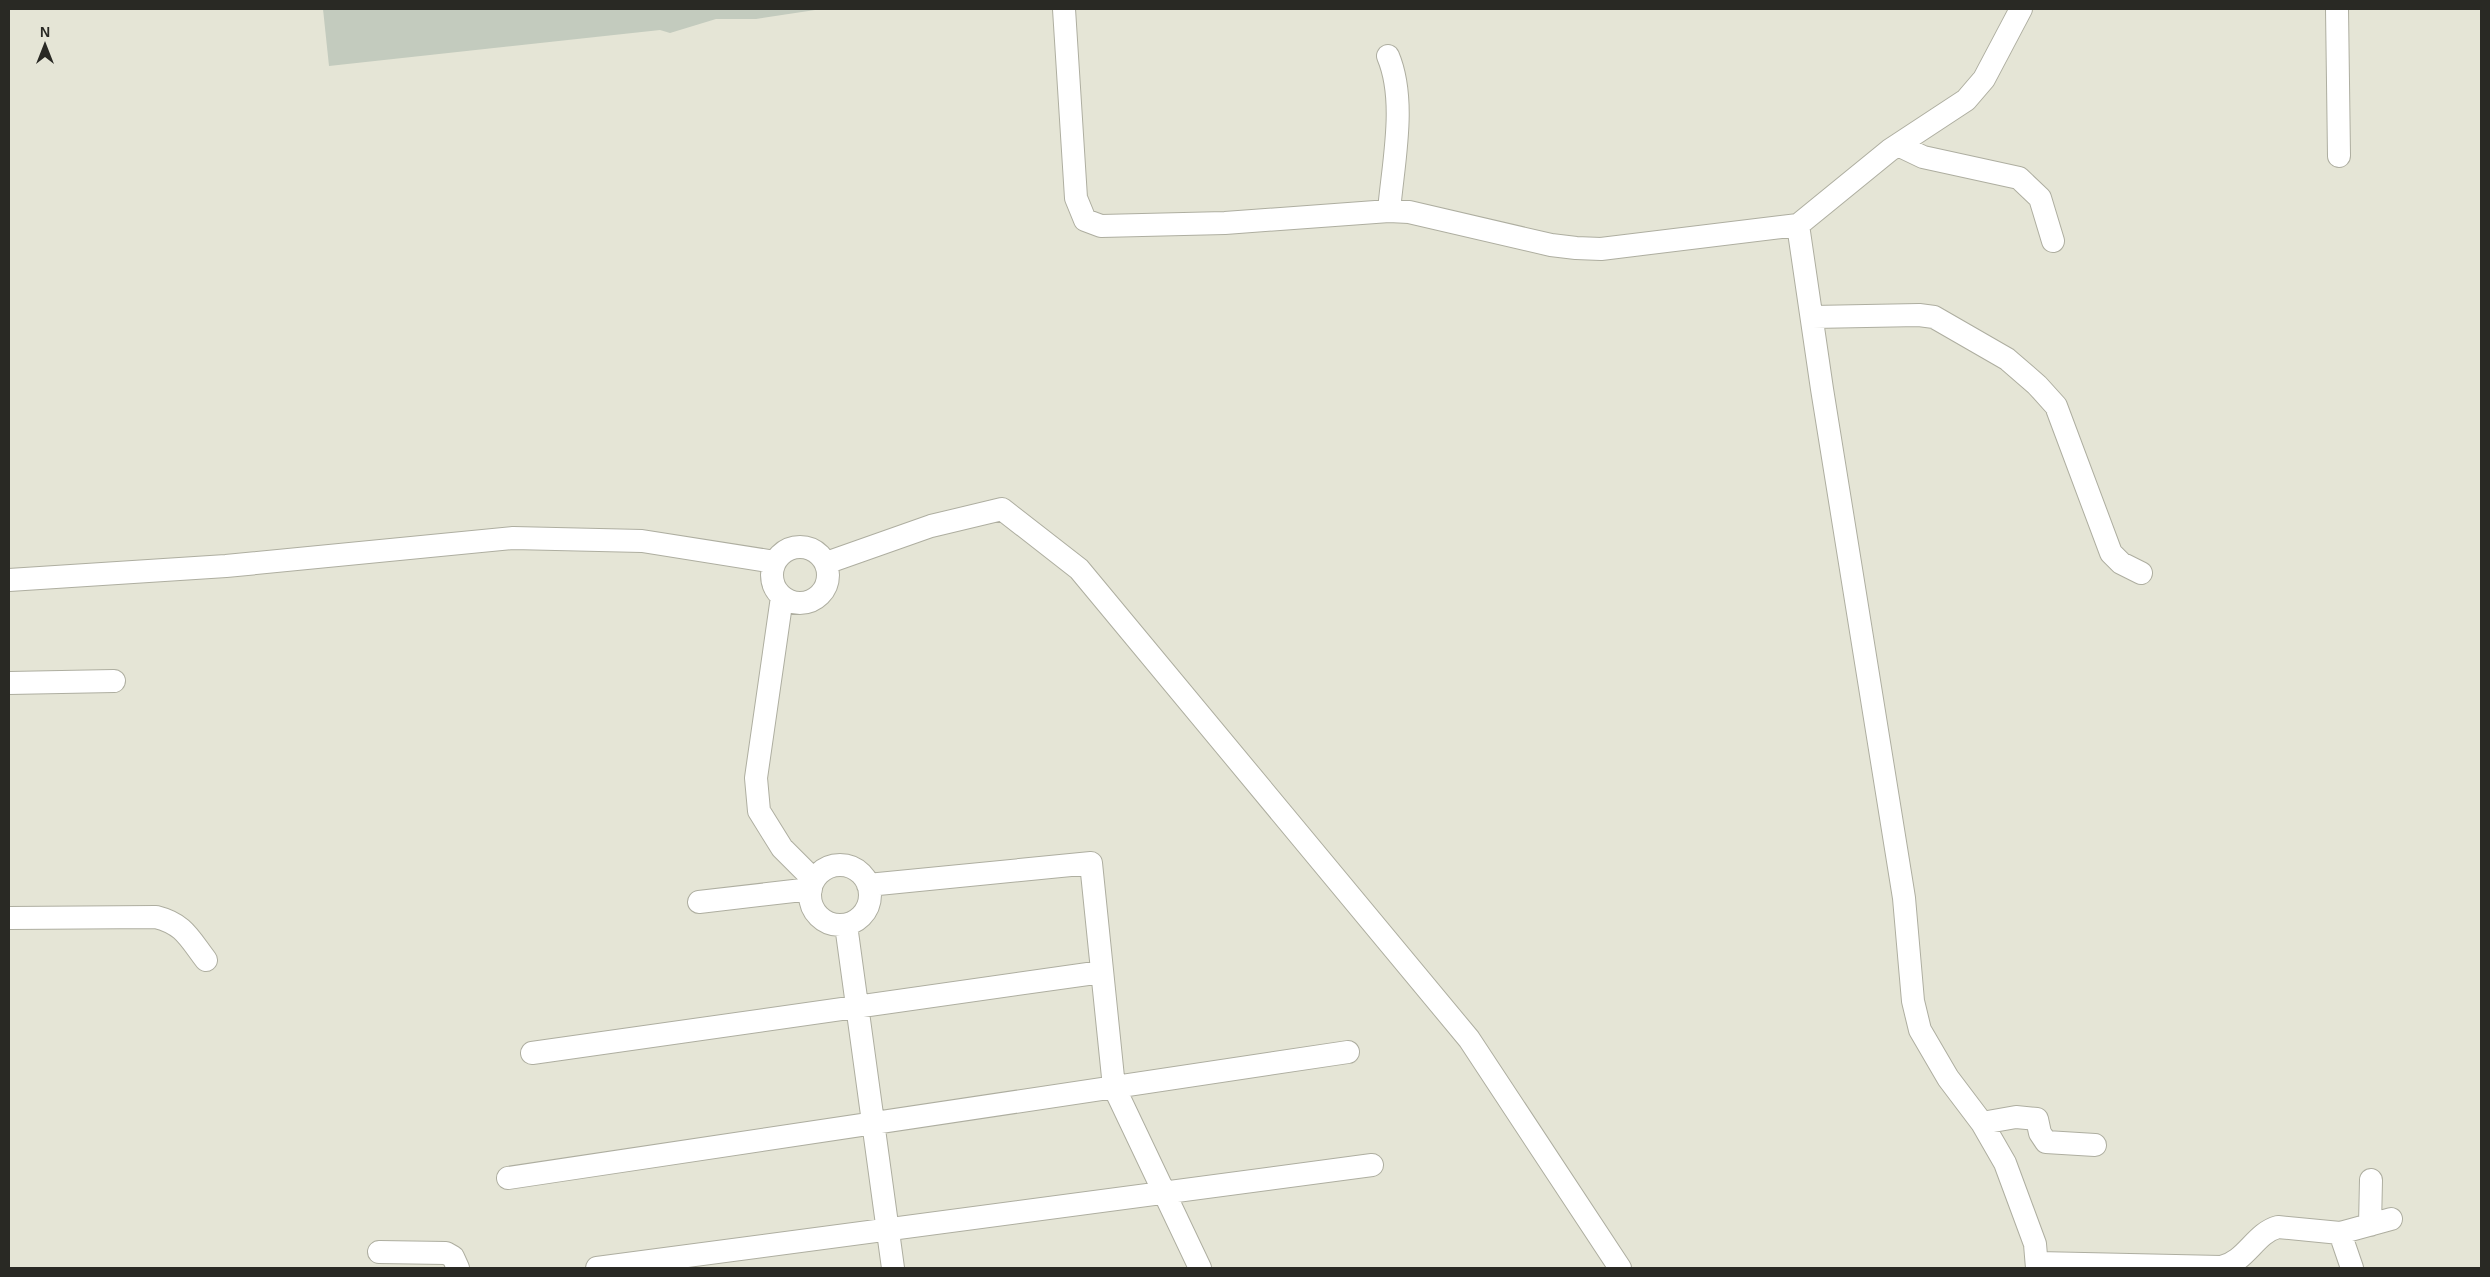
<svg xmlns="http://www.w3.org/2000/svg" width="2490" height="1277" viewBox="0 0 2490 1277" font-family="Arial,sans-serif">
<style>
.building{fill:#c3cbbe}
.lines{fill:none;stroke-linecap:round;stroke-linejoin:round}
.minor-casing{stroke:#aeaea0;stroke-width:24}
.minor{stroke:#fff;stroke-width:22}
</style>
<rect width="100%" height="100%" fill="#e5e5d6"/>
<!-- building -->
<path class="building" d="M323,9H815V10L756,19H716L670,33L660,30L329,66Z"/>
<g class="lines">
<!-- minor casing -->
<g class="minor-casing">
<path id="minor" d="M1064,9L1076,198L1085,220L1101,226L1225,223L1389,211L1409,212L1551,245L1576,248L1601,249L1798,225L1890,150L1966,100L1984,79L2021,9
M2337,9L2339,156
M1388,56C1407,101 1393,163 1389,211
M1898,145L1923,157L2019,178L2040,198L2053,241
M1798,225L1822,389L1904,898L1913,1001L1920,1030L1948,1078L1982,1123L2005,1163L2035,1244L2037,1268
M1813,317L1919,315L1934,317L2007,359L2037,385L2056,406L2111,553L2121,563L2141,573
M772 575a28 28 0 1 1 56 0a28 28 0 1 1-56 0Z
M826,563L931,526L1002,509L1079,569L1469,1039L1620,1268
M9,580L226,566L513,538L642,541L775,562
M782,597L756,778L759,811L782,848L814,880
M9,683L114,681
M810 895a30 30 0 1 1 60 0a30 30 0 1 1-60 0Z
M868,885L1091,863L1114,1087L1200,1268
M699,902L811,889
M9,918L156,917C184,924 189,938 206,960
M846,925L893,1268
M532,1053L1102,972
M1982,1123L2016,1117L2037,1119L2040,1133L2046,1142L2095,1145
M508,1178L1348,1052
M2370,1225L2371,1180
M2340,1233L2352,1268
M379,1252L446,1253L453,1257L458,1268
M2038,1263L2221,1267C2246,1262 2255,1233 2278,1227L2340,1233L2391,1219
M597,1268L1372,1165"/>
</g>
<!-- minor -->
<use href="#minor" class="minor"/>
</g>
<!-- border -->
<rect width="2490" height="1277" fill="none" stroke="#292924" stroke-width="20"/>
<!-- north arrow -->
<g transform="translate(45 45)" stroke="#e5e5d6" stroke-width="4" paint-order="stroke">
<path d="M0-4L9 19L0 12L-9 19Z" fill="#292924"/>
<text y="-8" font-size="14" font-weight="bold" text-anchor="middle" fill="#292924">N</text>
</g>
</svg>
